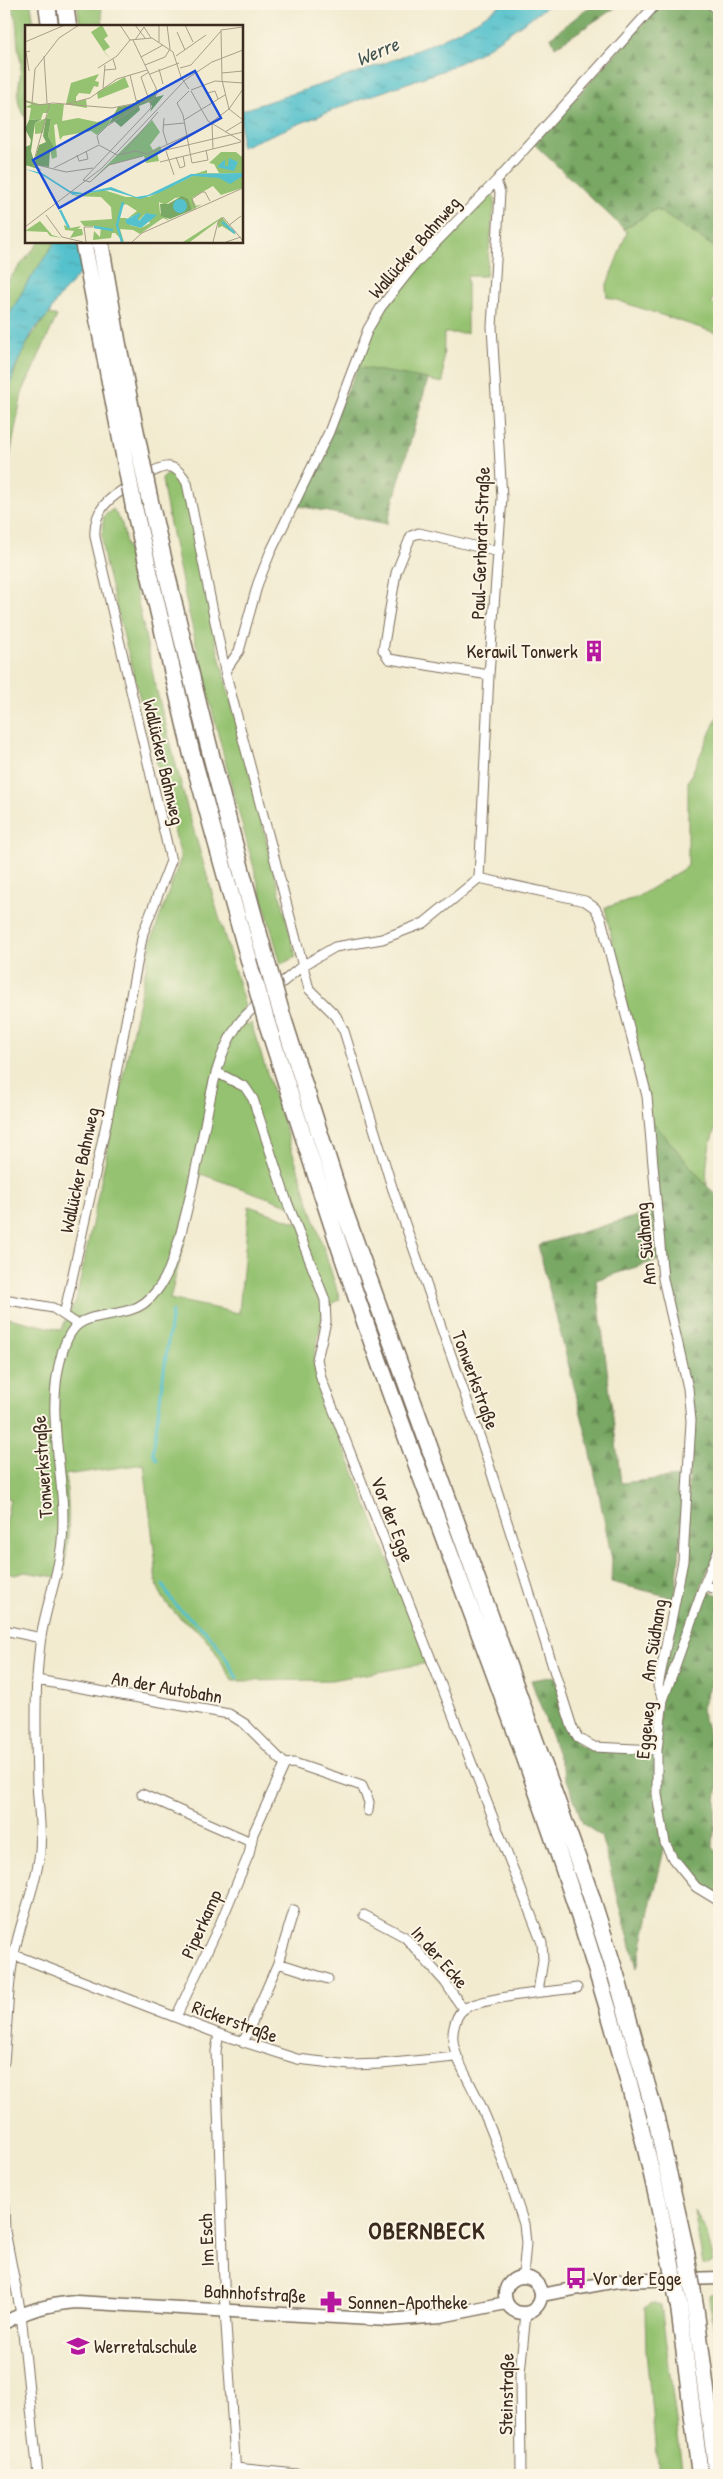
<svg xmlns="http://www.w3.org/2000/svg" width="723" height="2479" viewBox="0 0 723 2479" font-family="'Patrick Hand',sans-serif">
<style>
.green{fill:#95c271;stroke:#687648;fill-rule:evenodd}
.forest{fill:url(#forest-firs);stroke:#5a6940}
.water{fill:url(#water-ripples);stroke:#487675}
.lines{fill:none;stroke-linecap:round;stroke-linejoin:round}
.stream{stroke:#54c1cc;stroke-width:3}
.street-casing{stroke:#7b6e5c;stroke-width:11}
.secondary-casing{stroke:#7b6e5c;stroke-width:15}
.highway-casing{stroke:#7b6e5c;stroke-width:19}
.street{stroke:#fff;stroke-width:9}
.secondary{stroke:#fff;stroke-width:12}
.highway{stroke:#fff;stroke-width:16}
.highway-bridge-casing{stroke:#7b6e5c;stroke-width:19;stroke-linecap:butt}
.highway-bridge{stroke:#fff;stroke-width:16}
.labels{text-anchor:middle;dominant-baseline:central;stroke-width:4;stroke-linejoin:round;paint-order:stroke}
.street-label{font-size:19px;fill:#3b2a1e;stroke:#fcf5e5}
.poi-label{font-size:19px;fill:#3b2a1e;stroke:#fcf5e5;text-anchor:start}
.water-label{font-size:20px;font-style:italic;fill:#425752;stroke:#fcf5e5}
.district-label{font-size:24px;font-weight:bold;letter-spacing:1px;fill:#3b2a1e;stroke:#fcf5e5}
.inset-river{fill:none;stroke:#54c1cc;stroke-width:2.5}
.inset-road{fill:none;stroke:#a99e89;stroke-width:1}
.view{fill:#1d4ed8;fill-opacity:0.15;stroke:#1d4ed8;stroke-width:2.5}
.inset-edge{fill:none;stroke:#3b2a1e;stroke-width:2.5}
</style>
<defs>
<pattern id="forest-firs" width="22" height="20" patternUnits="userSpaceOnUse" patternTransform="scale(1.25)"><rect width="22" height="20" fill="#78a863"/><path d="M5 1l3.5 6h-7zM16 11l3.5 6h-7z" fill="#648951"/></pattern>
<pattern id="water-ripples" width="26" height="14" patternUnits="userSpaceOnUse" patternTransform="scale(1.25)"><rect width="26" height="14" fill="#54c1cc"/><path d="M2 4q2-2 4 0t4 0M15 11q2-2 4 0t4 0" fill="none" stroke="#479da5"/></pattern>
</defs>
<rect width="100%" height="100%" fill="#fcf5e5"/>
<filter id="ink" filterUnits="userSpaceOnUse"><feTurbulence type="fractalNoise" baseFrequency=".02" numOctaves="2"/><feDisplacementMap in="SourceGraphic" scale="10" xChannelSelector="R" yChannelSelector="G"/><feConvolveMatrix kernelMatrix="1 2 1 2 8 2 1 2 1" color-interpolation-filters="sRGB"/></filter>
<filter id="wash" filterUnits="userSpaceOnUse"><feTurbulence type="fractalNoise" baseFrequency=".0096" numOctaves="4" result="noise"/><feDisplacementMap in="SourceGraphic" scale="20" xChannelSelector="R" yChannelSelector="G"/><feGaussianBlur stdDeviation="1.12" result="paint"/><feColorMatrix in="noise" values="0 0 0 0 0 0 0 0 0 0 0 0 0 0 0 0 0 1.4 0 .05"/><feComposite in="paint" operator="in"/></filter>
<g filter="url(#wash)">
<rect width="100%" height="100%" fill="#f2ebd0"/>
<!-- green -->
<path class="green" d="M11,4H31L34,26H26V118C11,100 22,82 21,62C20,56 18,51 18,46C16,29 18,20 11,4Z
M77,4H101L103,26H80Z
M491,194L495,198L486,276H467V333H444L443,383L358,367L372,330L395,294L485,195Z
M656,209L719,250V291L711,302L719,308V334L607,297L606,287L627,232L624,229Z
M40,241L56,242L26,285L4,325L5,284Z
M49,314L57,316L22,393L4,487C4,420 1,367 49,314Z
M169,473L180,478L185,485L217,647L296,957L281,964C237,810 195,656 165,498L162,479Z
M113,509L122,524L155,684L187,807L245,1006L242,1009L247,1026L251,1023L340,1299L324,1309L314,1358L317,1377L428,1663L332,1680L232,1681C223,1665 215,1649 203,1635C196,1628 186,1623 178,1616C166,1605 151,1583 156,1566L144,1464L65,1475C70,1509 70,1545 62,1578L25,1572L15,1575L4,1572V1530L10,1499L4,1497V1317L61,1330L76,1300L152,939L181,857L106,567C102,549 101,535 104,516ZM201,1174L294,1207L301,1224L249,1206L239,1313L170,1299Z
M719,713V1120C709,1142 705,1161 707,1186L652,1121L605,908L637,897L688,866V782Z
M694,2210L706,2231L714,2262L703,2265Z
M715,2292L719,2293V2363L709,2295Z
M654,2303L661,2305L683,2475H658L646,2351L645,2307Z"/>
<!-- forest -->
<path class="forest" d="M593,4H621L555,47L551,37Z
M661,4H707L719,15V250L656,209L624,229L534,144Z
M358,367L428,379L387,524L295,505Z
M652,1121L707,1186L719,1197V1543L700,1589L719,1595V1663L701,1710L719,1766L713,1846L719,1855V1897L698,1885L676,1857L667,1836L637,1968L601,1836L583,1824L531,1680L555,1676C559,1689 569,1732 576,1741C590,1758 638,1749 658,1749L660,1687L684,1561L692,1420L661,1259L596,1280L621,1483L687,1476L675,1598L611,1582L612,1560L590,1449L538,1245L658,1210Z"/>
<!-- water -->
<path class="water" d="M502,4H551L481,52L444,70L356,101L241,147V111C328,80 427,58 502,4Z
M56,241H108L56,301L49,314L33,331L14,370L4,415V325L26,285Z"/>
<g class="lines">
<!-- stream -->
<path class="stream" d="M157,1460L153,1452L172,1311
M163,1585C174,1610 189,1615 207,1633C220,1646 229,1662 237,1678"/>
</g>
</g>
<g filter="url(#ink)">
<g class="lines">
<!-- street casing -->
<g class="street-casing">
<path id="street" d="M711,4L719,11
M143,477C162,466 174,459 187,483L225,671L309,989L336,1016L344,1031L392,1187L484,1449L572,1727L578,1738L594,1747L657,1750
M225,671L239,651L258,583L270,553L329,432L368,329L381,307L415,264L496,181L656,4
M489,675L389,659L383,650L396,573L411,536L419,533L499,552
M479,878L585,901L595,908L601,919L647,1096L663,1279L688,1388L691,1421L683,1561L658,1686L663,1700
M479,878L489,675L502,498L492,327L500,192L496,181
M272,991L302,966L335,947L382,939L424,923L479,878
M216,1072L245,1087L253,1099L286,1199L325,1300L326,1322L317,1359L321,1378L542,1943L543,1960L538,1992
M4,1299L53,1308L77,1324
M64,1315L108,1115L143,933L171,861L95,537C93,509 110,497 132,484
M719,1549L704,1585L663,1700L657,1750V1794L665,1843L673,1859L696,1887L719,1901
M704,1585L719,1590
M4,1630L41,1638
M37,1680L229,1714L245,1724L285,1764
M285,1764L294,1763L362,1786L369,1802L368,1811
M142,1794L251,1842
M364,1915L405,1937L445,1982L463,2009
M4,1951L219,2034L297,2059L350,2065L381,2064L456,2057
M278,1963L328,1979
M176,2017L220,1924L249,1854L253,1834L285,1764
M219,2034L216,2051L225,2310L236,2475
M243,2043L278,1963L294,1910
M4,2062C8,2022 7,1979 17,1941C24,1911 37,1882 40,1851C42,1829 38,1805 37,1782C36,1748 35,1712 37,1678C38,1664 39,1650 41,1637C46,1605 59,1574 62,1541C68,1479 44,1419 61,1357C73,1310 92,1321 130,1310C152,1304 166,1280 173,1259C187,1217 195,1173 204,1130C211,1094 216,1057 237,1026C243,1016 253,1009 261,1001
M4,2206L5,2231L21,2314L38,2475
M523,2277L526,2243L524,2224C511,2184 498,2144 481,2106C473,2087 454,2058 453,2040C452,2030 456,2014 464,2009C483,1997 553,1991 577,1988
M235,2468L307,2475
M521,2475L520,2373L526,2313"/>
</g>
<!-- secondary casing -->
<g class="secondary-casing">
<path id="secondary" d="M505 2295a18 18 0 1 1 36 0a18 18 0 1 1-36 0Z
M541,2295L617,2281L719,2278
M4,2323C27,2310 50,2304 76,2302L388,2320L441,2316L506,2303"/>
</g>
<!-- highway casing -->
<g class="highway-casing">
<path id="highway" d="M47,4L50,26
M65,4L68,26
M149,497C184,651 222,804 265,956
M134,507L192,755L256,985
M281,1012L344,1210L591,1896L616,1975L655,2114L686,2252
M266,1020C306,1144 345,1269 390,1392C493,1676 611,1957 669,2254
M695,2305L717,2475
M679,2307L700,2475"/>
</g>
<!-- street -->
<use href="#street" class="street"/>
<!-- secondary -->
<use href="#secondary" class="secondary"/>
<!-- highway -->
<use href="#highway" class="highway"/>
<!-- highway-bridge casing -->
<g class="highway-bridge-casing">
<path id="highway-bridge" d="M83,241L134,507
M100,241L118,345L149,497
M265,956L281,1012
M256,985L266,1020
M686,2252L695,2305
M669,2254L679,2307"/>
</g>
<!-- highway-bridge -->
<use href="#highway-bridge" class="highway-bridge"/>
</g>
</g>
<!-- icons -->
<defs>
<g id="building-bare" transform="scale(1.725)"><path d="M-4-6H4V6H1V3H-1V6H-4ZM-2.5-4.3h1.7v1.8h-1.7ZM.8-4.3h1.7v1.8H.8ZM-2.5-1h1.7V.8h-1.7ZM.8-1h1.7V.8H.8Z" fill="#b5179e" stroke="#fcf5e5" stroke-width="2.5" paint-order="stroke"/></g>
<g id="bus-bare" transform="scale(1.725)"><path d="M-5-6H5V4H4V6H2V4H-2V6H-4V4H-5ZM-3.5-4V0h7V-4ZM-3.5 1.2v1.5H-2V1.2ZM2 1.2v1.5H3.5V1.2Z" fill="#b5179e" stroke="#fcf5e5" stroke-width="2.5" paint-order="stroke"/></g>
<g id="pharmacy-bare" transform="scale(1.725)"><path d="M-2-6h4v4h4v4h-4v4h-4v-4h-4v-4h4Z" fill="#b5179e" stroke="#fcf5e5" stroke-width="2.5" paint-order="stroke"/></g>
<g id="school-bare" transform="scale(1.725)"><path d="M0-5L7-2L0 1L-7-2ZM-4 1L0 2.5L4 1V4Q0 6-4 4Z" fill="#b5179e" stroke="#fcf5e5" stroke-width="2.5" paint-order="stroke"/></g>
</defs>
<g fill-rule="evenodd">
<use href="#building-bare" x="594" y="651"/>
<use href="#bus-bare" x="576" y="2278"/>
<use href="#pharmacy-bare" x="331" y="2302"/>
<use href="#school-bare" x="78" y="2346"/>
</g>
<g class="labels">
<!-- street labels -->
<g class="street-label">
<text transform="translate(414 247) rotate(-49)">Wallücker Bahnweg</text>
<text transform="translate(480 543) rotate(-88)">Paul-Gerhardt-Straße</text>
<text transform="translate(164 762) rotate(77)">Wallücker Bahnweg</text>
<text transform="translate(79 1170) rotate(-78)">Wallücker Bahnweg</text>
<text transform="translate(645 1244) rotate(-96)">Am Südhang</text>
<text transform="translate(476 1380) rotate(70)">Tonwerkstraße</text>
<text transform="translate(42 1467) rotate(-94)">Tonwerkstraße</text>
<text transform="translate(393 1519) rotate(69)">Vor der Egge</text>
<text transform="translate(653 1640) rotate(-81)">Am Südhang</text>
<text transform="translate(167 1687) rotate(10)">An der Autobahn</text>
<text transform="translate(645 1730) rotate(-84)">Eggeweg</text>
<text transform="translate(201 1924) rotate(-66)">Piperkamp</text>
<text transform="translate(440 1957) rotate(49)">In der Ecke</text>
<text transform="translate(235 2021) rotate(20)">Rickerstraße</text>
<text transform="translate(206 2240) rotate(-92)">Im Esch</text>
<text transform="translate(255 2293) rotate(3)">Bahnhofstraße</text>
<text transform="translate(506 2394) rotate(-89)">Steinstraße</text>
</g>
<!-- poi labels -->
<g class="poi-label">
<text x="578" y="651" text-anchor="end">Kerawil Tonwerk</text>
<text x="592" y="2278">Vor der Egge</text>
<text x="348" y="2302">Sonnen-Apotheke</text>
<text x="94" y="2346">Werretalschule</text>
</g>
<!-- water labels -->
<g class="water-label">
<text transform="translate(377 51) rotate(-23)">Werre</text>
</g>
<!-- district labels -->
<g class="district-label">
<text x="427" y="2230">OBERNBECK</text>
</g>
</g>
<!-- overview -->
<g transform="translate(25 25)">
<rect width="218" height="218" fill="#f2ebd0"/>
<path d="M77,0L83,11L79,14L85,22L79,26L86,35L80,28L66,7ZM74,49L70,56L74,57L73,62L69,61L65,69L54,68L51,72V77L61,74L62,83L39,79L37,96L53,93L72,97L86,94L84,99L72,110L66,106L38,111L35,115L32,99L29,100L32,132L27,134L25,125L29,122L23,111L26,94L21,93L18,108L8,136L18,108L10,109V98L21,93L23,88H18L16,94L4,95L6,83L0,82L7,79L0,77V75L14,79H41L46,58ZM127,95L135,107L125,120L128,125L135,121L137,126L132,128L134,136L121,138L119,131L84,140L65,157ZM196,127H211L217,132V148L172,149L155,154L182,145V148H194L189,139L184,138ZM168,151H217V163L196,170L188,161L167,173L171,181L177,179L167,185L159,172L150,173L140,180L134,177L135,188L145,196L138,193L115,209L108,205L95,204L99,217L90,208H87L86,213L68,215L69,206L75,212L76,202L59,201L55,196L87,194L86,182L76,172L48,171L79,165L101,172H124ZM101,179L112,186L103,193H94L97,181ZM113,189V196L120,189L125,198L116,203L105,200L101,194ZM197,192L211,210L197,201L193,203V196L165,217H158ZM15,196L27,210L37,213L25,211L22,207L0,206ZM39,200L46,203L56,201L53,204H57L58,210L45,213L49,206L40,205Z" fill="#95c271" fill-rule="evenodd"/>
<path d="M130,64L131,72L139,70L125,87L127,81L124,77L114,81L115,85L96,102L89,96L84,99L93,82L112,79V75H120L129,69ZM21,93L26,94L23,111L29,122L25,125L24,142L8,140L17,145L0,140V122L5,120L6,115L0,104L4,95L17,94L10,98L6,126L9,136L14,120L21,117L18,111ZM157,171L163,174L167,185L145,194L136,191L135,179H143Z" fill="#78a863"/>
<path d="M100,52L104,62L73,74L72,67Z" fill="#95c271"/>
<path d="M204,133L213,137L209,146L192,142L200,134V141H203ZM0,144L17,148L45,166L58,168L86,162L111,172L123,170L166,149L217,148L218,151L205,159L194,153L168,151L134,168L115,174L85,165L48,170L17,150ZM148 181a7 7 0 1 1 14 0a7 7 0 1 1-14 0ZM114,188L116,189L113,193L114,196L121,188L132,190L116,203L102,199L100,195Z" fill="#54c1cc"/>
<path class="inset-river" d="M35,185L44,203M197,197L210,208M69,202L88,205M97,217L92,200L98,177"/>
<path class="inset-road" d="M95,0L105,15L127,13L148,27L156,52L164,64M110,0L120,13M134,0V17M160,0L168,17M152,7L160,25M110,15L119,2L126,13M0,17L40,0M19,31L22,78M151,31L181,10M116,32L138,20M120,40L140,32L145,24L142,0M73,43L92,31L105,15M155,43L166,40L196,6M134,44L138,59M80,45L91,44L88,34M4,46L1,27L5,26M197,48L218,46M125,49L154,38M105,50L112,79M197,55L196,5L218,2M197,55L204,84L218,95M78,63L80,40M166,65L190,56L218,58M166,66L183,96L216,116M123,72L116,52L124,47M0,76L13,80L28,78L87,83L127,75L132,69L131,63L108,15M7,78L10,44L34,13L54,0M25,78L8,139L41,147L68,143M152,78L158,90L167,138L183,135L181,125M152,78L164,66M187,78L183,68L190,66L193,74M42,79L65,73L92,54L122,45M139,93L138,106L142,119M159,95L200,70M187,99L188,124M139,100L159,98M200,107L218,96M74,119L72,111L82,101L115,80M74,120L92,130L111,126L122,129L180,102L204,84L218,64M141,125L218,107M141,126L149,150M52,130L54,136L63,134L61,126M96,130L133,87M118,131L84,140L65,157L58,155L126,83L125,76M151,132L155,143L160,141L158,131M135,137L216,117M29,143L74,120M170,184L167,174L177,167H180L185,176M21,190L37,212L58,217M198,192L218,216M203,201L216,191M0,202L77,143L160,55L187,37L218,25M61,217L59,202H68M107,217L117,208L218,163M188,217L193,197L198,193M201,217L216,212"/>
<path class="view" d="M170,46L196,93L34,183L8,135Z"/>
<rect width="218" height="218" class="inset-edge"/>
</g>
<!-- margin -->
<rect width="723" height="2479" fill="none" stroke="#fcf5e5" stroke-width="20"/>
</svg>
